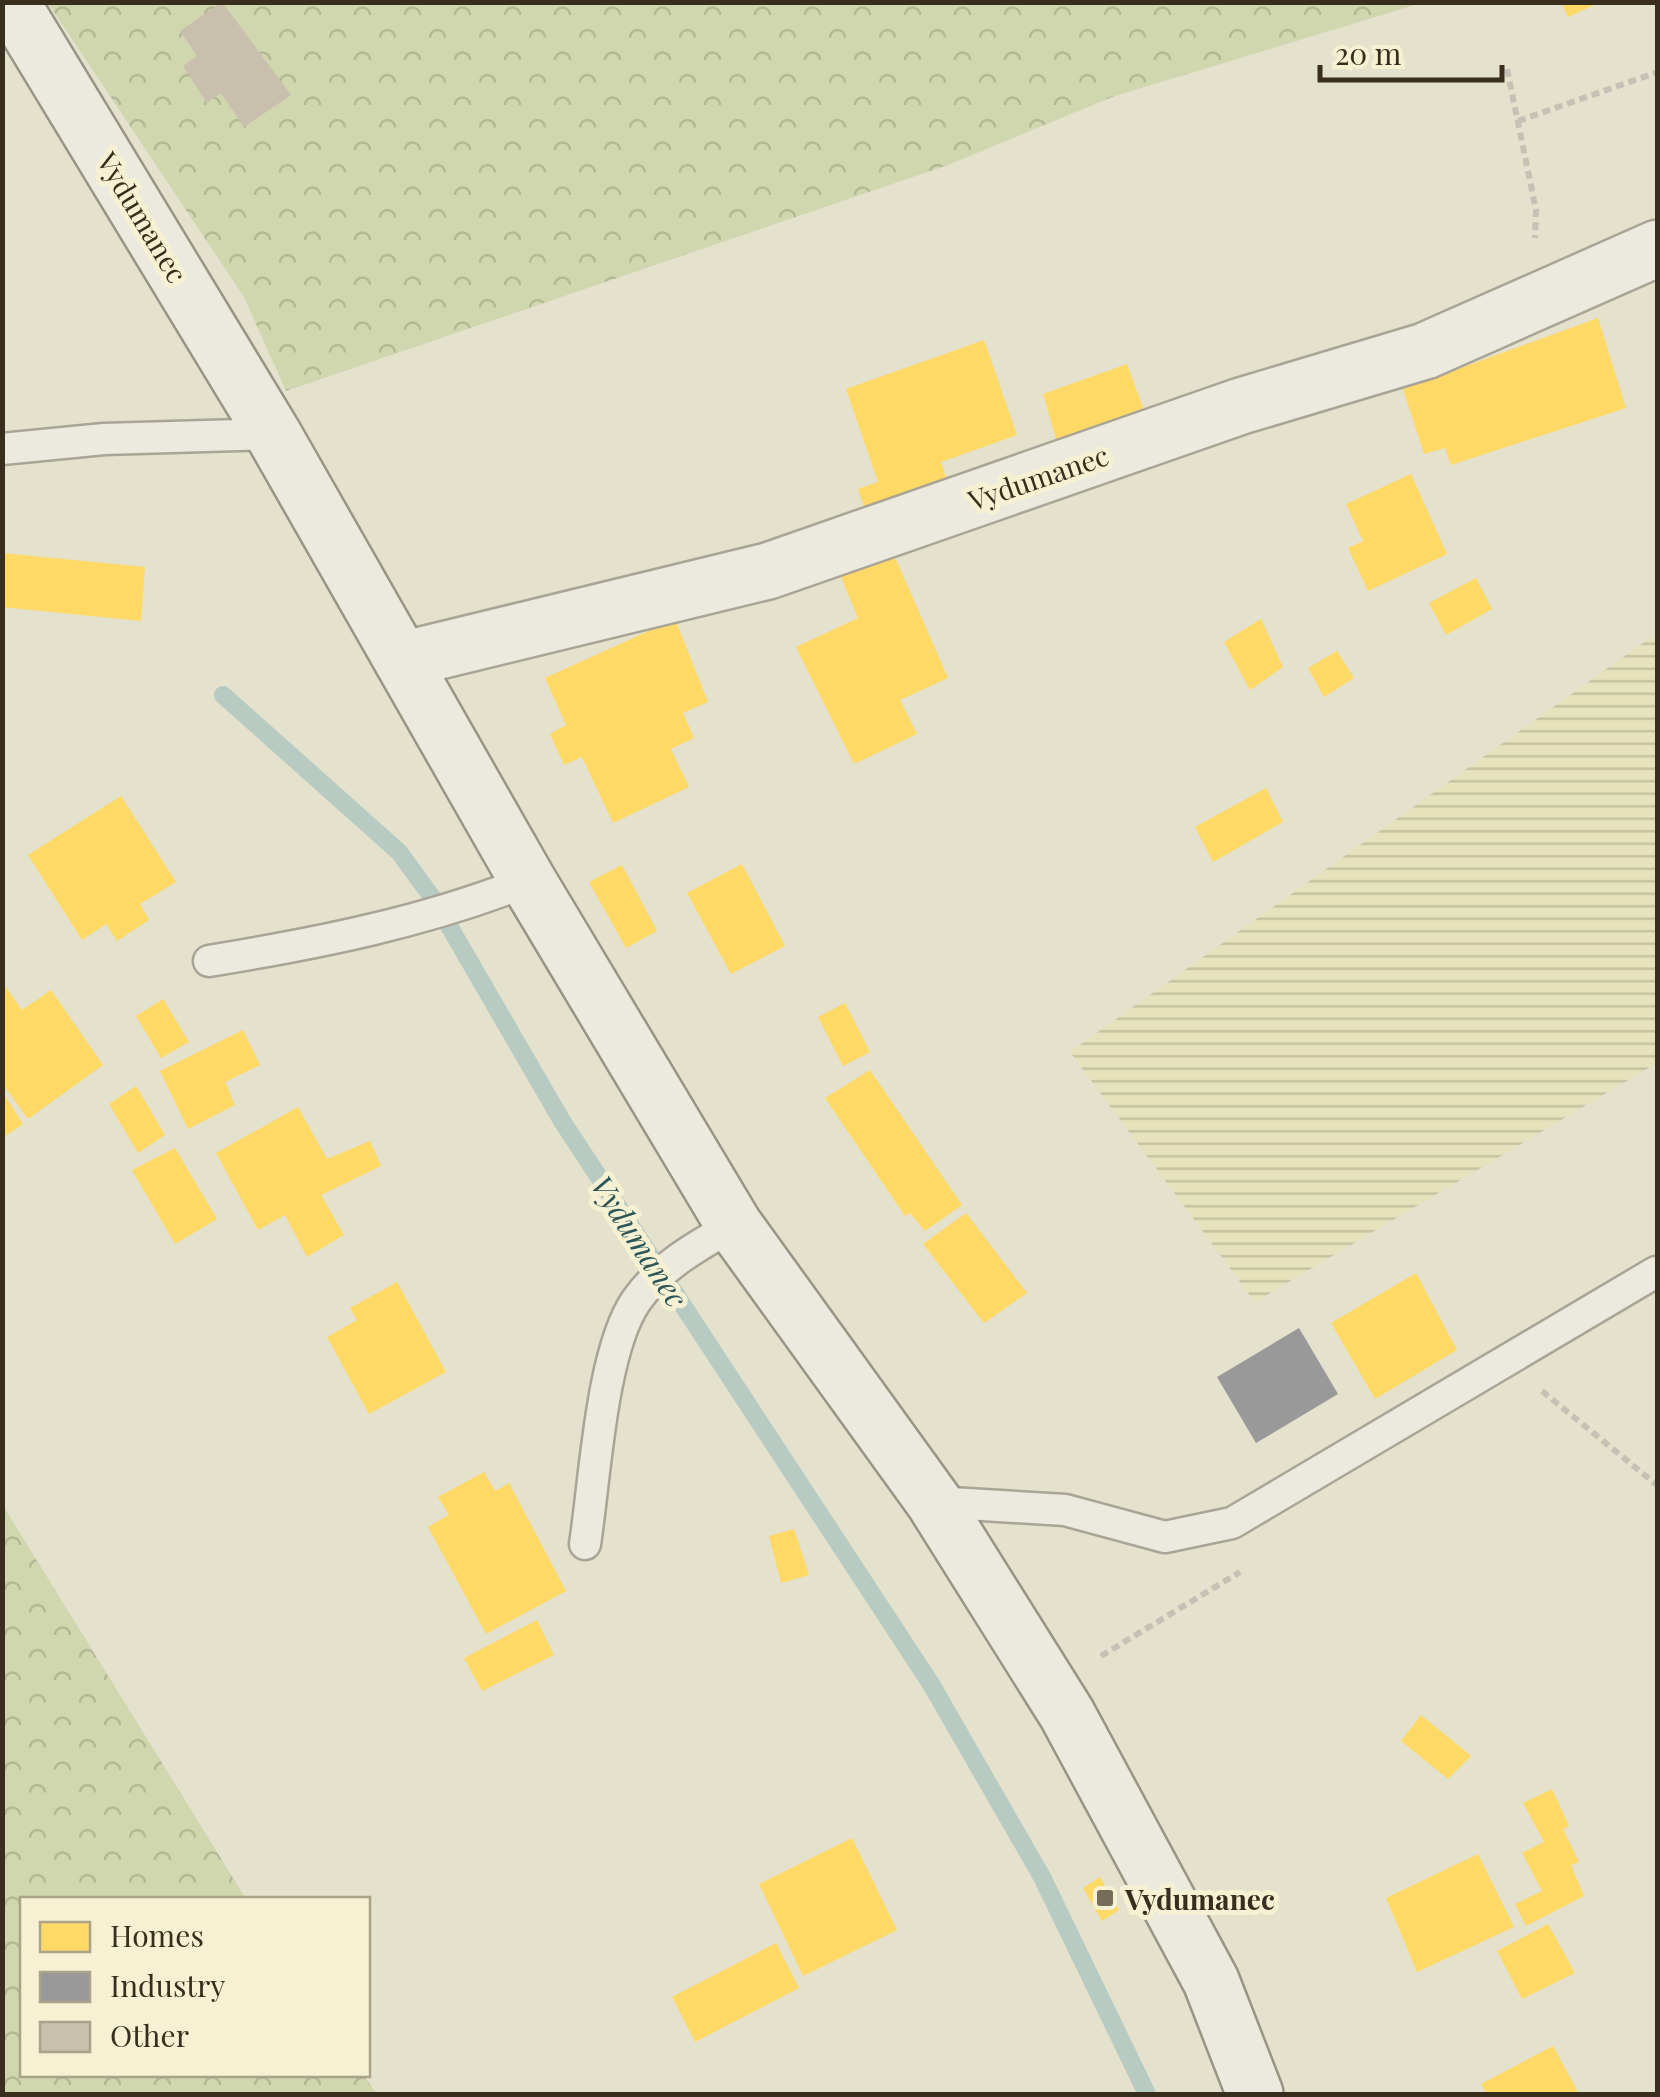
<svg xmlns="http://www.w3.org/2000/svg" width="1660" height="2097" viewBox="0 0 1660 2097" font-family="'Playfair Display',serif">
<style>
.farmland{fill:url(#farmland-rules)}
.forest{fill:url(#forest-crowns)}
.homes{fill:#ffd966}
.industry{fill:#999}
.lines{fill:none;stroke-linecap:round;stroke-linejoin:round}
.stream{stroke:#b8cbc2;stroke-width:18}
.building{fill:#c8bfad}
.service-casing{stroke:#a9a596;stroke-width:35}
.minor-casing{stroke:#a9a596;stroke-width:60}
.secondary-casing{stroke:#999585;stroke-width:60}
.path{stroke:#c5c2b5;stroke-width:6;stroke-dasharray:8 5;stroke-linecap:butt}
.service{stroke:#eceadf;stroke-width:30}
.minor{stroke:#eceadf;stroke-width:55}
.secondary{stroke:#eceadf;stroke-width:55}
.poi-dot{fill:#756d5a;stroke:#f6f1d2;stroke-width:4}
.labels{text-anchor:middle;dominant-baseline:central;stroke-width:10;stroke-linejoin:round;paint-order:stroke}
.street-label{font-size:28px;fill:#392e1d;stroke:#f6f1d2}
.poi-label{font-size:28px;font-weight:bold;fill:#392e1d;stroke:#f6f1d2;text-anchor:start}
.water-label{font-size:30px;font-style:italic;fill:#2c5659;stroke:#f6f1d2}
</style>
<defs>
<pattern id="farmland-rules" width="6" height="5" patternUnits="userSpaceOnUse" patternTransform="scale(2.5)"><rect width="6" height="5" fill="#e5e2bc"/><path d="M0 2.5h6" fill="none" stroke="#c5c2a1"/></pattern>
<pattern id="forest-crowns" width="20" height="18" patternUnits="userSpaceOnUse" patternTransform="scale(2.5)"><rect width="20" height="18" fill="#d0d6ae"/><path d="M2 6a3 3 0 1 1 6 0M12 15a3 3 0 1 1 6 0" fill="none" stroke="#b3b895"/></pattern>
</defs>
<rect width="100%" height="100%" fill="#e4e1cc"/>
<!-- farmland -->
<path class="farmland" d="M1657,633V1063L1255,1302L1070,1052Z"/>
<!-- forest -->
<path class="forest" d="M48,3H1421L1112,97L948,165L286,391L244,297Z
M2,1504L246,1899L22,1900V2074L363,2075L377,2094H3Z"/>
<!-- homes -->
<path class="homes" d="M1561,2H1601L1568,17Z
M1598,318L1626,408L1451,465L1445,448L1424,454L1403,389Z
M984,340L1017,435L941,462L950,489L868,518L858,489L878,482L846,389Z
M1127,364L1145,413L1058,446L1043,394Z
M1411,474L1447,554L1368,591L1348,548L1363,541L1346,504Z
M891,548L948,678L900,700L917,734L854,764L796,647L858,618L838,570Z
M2,553L145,567L141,621L2,607Z
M1476,578L1492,609L1446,635L1429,603Z
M675,619L708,702L683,713L694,738L671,749L689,787L613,823L582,757L564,765L550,734L566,725L545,678Z
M1261,619L1283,667L1250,690L1224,642Z
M1337,651L1354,678L1324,697L1308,668Z
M1266,788L1283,822L1213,862L1195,827Z
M121,796L176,882L140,904L149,920L117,941L106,924L82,940L28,855Z
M742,864L785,946L731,974L687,893Z
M622,865L657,931L626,948L589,882Z
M2,982L22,1010L51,990L103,1065L28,1119L2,1083Z
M163,999L189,1042L161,1058L136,1016Z
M845,1003L870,1052L843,1066L818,1017Z
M243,1030L260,1065L225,1082L235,1105L188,1129L160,1071Z
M870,1070L962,1205L925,1231L910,1213L905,1216L825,1098Z
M136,1086L165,1135L138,1153L109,1104Z
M2,1091L23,1124L2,1138Z
M298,1107L327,1159L370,1141L381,1166L321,1195L344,1235L307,1257L285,1215L258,1230L216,1153Z
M175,1148L217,1219L175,1244L132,1170Z
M966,1213L1027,1293L984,1323L923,1244Z
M1416,1273L1457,1350L1375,1399L1331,1323Z
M397,1282L446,1372L369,1414L327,1337L357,1320L350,1308Z
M484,1472L495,1491L509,1483L566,1591L486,1634L428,1527L449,1515L438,1497Z
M794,1529L809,1575L781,1583L769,1536Z
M537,1620L554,1655L482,1691L464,1658Z
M1421,1715L1471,1756L1448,1779L1401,1741Z
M1552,1789L1569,1826L1563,1829L1579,1862L1571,1865L1584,1896L1526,1926L1515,1904L1542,1891L1522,1853L1544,1842L1523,1803Z
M852,1838L897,1930L803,1976L759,1884Z
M1478,1854L1514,1927L1417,1972L1386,1898Z
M1100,1877L1119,1910L1102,1921L1083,1888Z
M1548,1924L1575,1973L1522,1999L1497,1951Z
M776,1943L799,1988L695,2042L672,1997Z
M1553,2046L1579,2094H1487L1481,2084Z"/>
<!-- industry -->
<path class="industry" d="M1299,1328L1338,1394L1256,1443L1217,1377Z"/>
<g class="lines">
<!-- stream -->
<path class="stream" d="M223,695L399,852L434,900L562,1121L931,1684L1042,1877L1147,2094"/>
</g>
<!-- building -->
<path class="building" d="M222,2L291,95L244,127L221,93L207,103L183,66L197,56L180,31Z"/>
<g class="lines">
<!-- service casing -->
<g class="service-casing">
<path id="service" d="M2,449L104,439L273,434
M209,961C319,943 425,922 528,881
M934,1502L1065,1510L1165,1537L1232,1523L1656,1272
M585,1544C595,1480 601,1352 636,1301C660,1266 699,1245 734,1225"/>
</g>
<!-- minor casing -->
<g class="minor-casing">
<path id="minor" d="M402,660L768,571L1241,406L1425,351L1658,248"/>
</g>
<!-- secondary casing -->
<g class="secondary-casing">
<path id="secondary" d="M11,2L273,434L528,881L734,1225L934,1502L1067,1714L1211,1981L1255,2094"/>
</g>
<!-- path -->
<path class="path" d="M1507,69L1536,210L1535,238
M1518,121L1658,72
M1542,1391L1658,1486
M1101,1656L1240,1572"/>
<!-- service -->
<use href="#service" class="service"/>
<!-- minor -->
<use href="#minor" class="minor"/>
<!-- secondary -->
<use href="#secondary" class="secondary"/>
</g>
<!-- markers -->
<rect class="poi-dot" x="1095" y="1888" width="20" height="20" rx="5"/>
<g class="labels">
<!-- street labels -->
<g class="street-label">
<text transform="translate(143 217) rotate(59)">Vydumanec</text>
<text transform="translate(1038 477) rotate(-19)">Vydumanec</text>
</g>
<!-- poi labels -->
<g class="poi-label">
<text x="1125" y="1898">Vydumanec</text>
</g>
<!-- water labels -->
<g class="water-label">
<text transform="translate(640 1241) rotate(57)">Vydumanec</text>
</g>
</g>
<!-- border -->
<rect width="1660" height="2097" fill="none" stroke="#392e1d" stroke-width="10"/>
<!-- legend -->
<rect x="20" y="1897" width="350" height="180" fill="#f6f1d2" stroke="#aaa38a" stroke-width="2.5"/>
<rect x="40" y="1922" width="50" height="30" fill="#ffd966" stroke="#aaa38a" stroke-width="2.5"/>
<text x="110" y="1947" font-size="30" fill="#392e1d">Homes</text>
<rect x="40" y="1972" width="50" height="30" fill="#999999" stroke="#aaa38a" stroke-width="2.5"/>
<text x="110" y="1997" font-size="30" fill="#392e1d">Industry</text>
<rect x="40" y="2022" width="50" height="30" fill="#c8bfad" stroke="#aaa38a" stroke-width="2.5"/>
<text x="110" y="2047" font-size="30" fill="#392e1d">Other</text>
<!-- scale -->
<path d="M1320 65v15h182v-15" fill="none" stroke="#392e1d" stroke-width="5"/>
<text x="1335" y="65" font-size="30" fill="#392e1d" stroke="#f6f1d2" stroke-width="8" paint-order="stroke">20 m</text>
</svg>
